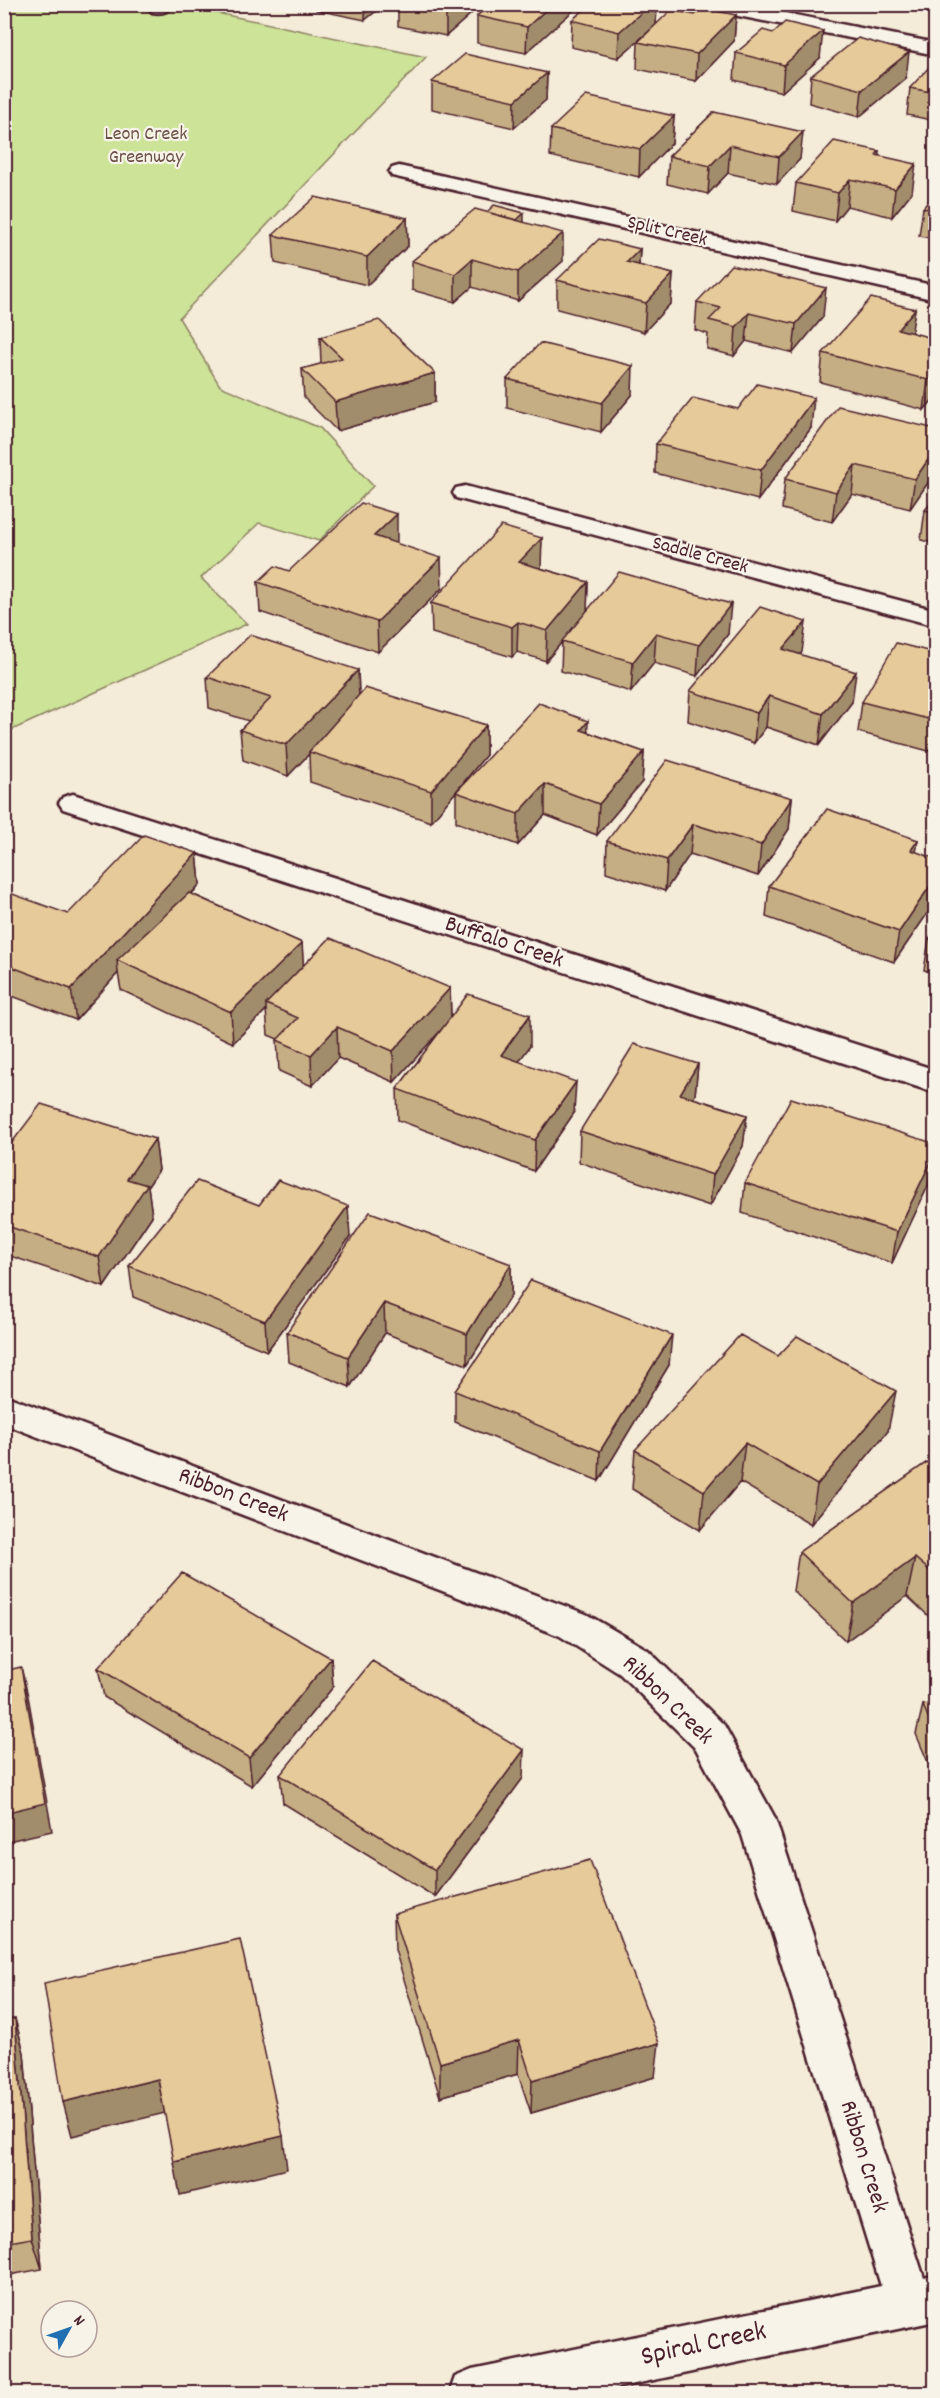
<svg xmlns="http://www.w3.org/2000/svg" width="940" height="2398" viewBox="0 0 940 2398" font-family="Dekko,sans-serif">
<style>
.green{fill:#cde398;stroke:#8c8162;stroke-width:1.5}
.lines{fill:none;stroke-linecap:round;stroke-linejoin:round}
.street-casing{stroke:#4a1f2b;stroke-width:5}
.street{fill:#f7f3e8;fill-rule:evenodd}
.wall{fill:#c6ae84;stroke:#4a1f2b;stroke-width:1.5}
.shaded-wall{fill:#a18d6c;stroke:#4a1f2b;stroke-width:1.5}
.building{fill:#e6ca9a;stroke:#4a1f2b;stroke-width:1.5}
.labels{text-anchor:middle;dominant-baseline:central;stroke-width:4.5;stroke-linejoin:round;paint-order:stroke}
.far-park-label{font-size:20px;fill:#6b5046;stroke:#f7f3e8}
.far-street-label{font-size:20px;fill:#4a1f2b;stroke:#f7f3e8}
.street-label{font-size:24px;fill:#4a1f2b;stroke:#f7f3e8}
.near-street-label{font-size:28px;fill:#4a1f2b;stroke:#f7f3e8}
</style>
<rect width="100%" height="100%" fill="#f4ebd8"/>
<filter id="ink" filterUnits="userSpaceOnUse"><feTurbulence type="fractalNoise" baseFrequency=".0167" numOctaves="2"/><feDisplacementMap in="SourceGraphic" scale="12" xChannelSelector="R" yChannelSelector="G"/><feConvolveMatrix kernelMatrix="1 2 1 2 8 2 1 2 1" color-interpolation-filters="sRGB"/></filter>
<g filter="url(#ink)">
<!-- green -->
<path class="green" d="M4,5H179L426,57L179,318L220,386L320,428L373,486L319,541L259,523L201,578L247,624L5,733Z"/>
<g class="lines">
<!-- street casing -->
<g class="street-casing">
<path id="street" d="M152,4H173C168,13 161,14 152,12L149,8Z
M699,4H740L936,43V55L708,10L701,8Z
M399,166L936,286V300L392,176L389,172L392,168Z
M465,486L936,610V626L456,498L453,493L456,488Z
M73,794L936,1070V1093L63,809L59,803L63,797Z
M4,1395L586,1614L648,1650L724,1725L775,1818L924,2278L936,2275V2321L587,2394H449L455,2377L472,2370L881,2286L742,1835L696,1749L620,1674L560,1636L4,1424Z"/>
</g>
<!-- street -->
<use href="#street" class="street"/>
</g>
<!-- wall -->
<path class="wall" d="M316,4H385L365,20L316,10Z
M398,4H482L446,36L398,26Z
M490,4H576V8L526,53L477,43V16Z
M591,4H657L656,24L736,15L734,41L696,81L637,69L638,42L649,31L618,58L571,47L572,20Z
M736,53L820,58L782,92L734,80Z
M936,66V121L907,115L910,88Z
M547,73L546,100L514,128L432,109V82Z
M811,76L906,78L859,117L809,103Z
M714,112L800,159L777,184L728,173L708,194L667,184L669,156Z
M674,116L672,143L639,177L550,156L551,129Z
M879,151V156L912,192L892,217L847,206L835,221L793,211L796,183Z
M936,192V239L919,236L923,208Z
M407,218L408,246L367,285L275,263L273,235Z
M524,222L563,261L518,301L472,287L455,302L412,290V261Z
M640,249L639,266L673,274L671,303L644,332L557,309V280Z
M697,302L823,317L793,353L746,341L734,356L707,349L708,334L695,330Z
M915,309L911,333L936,339V396L924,410L820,382L823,353Z
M320,337L435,373V402L337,431L304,398L302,369L321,364Z
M507,379L632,395L601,432L507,408Z
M811,428L758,500L655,473L656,444Z
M936,429V471L910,509L852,494L832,522L782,509L785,479Z
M936,497V544L921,540L925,510Z
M542,538L540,568L588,582L587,610L728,634L697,676L654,663L631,692L561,671L562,642L546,661L517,652L512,657L432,633L431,603Z
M397,544L442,588L378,652L260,612L258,582L289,571Z
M802,652L800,654L852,702L819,745L766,727L754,743L688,721L690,691Z
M936,653V753L858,732L862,702Z
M358,670L359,695L486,725V755L431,822L310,782L309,754L288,776L243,760L240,730L249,721L209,708L207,677Z
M588,732L644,752L642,782L597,835L545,815L518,845L456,822V792Z
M792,798L789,829L758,876L690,854L665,891L606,872L607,841Z
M918,840L916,852L936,859V901L894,962L766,917L769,886Z
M197,853L200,884L192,894L302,943L303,966L450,988L451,1018L530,1046L518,1062L574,1113L534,1171L398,1120L397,1089L446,1024L394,1082L338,1058L312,1086L279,1071L277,1040L278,1039L268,1035L266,1010L233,1043L121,990L118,973L76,1020L4,993V894L68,914Z
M936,929V974L924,970L929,939Z
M698,1064L695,1095L693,1098L747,1115L743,1146L710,1206L579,1162L580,1131Z
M155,1139L159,1170L148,1186L152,1216L104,1287L4,1254V1153Z
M936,1144V1161L933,1175L892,1263L742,1213L745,1183Z
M350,1237L267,1351L133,1297L129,1266Z
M511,1264V1295L467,1365L385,1333L350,1387L289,1362L287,1332Z
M669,1365L599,1481L455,1422V1391Z
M888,1431L811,1524L740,1482L700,1530L632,1489L635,1450Z
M936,1456V1623L907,1596L846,1641L793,1591L799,1552Z
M331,1658L333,1687L252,1786L104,1697L98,1668Z
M936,1703V1781L916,1734L923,1705Z
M280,1775L523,1778L435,1897L283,1803Z
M394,1914L655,2077L531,2113L518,2074L440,2097L395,1950Z
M15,2019L24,2053L42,2269L4,2276V2020Z"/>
<!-- shaded-wall -->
<path class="shaded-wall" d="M365,4H385L365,20Z
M452,4H482L446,36V10Z
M552,4H576V8L526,53L527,27Z
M651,4H657L656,25L618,58L619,32Z
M736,15L734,41L696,81L697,54Z
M823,31L820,58L782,92L784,65Z
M909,52L906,78L859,117L862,90Z
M547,73L546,100L514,128L515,101Z
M674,116L672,143L639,177L640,149Z
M803,132L800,159L777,184L779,157Z
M730,145L728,173L708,194L710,166Z
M916,164L912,192L892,217L895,189Z
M850,179L847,206L835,221L838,193Z
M524,213V229H506Z
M407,218L408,246L367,285V257Z
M563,233V261L518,301V272Z
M640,249L638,277L627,262Z
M472,259V287L455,302V274Z
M673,274L671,303L644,332L646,303Z
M826,288L823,317L793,353L796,324Z
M915,309L911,337L898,329Z
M749,313L746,341L734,356L736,327Z
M633,366L632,395L601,432L602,403Z
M936,372V396L924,410L928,380Z
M435,373V402L337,431L335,402Z
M814,398L811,428L758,500L761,470Z
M936,448V471L910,509L915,479Z
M855,465L852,494L832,522L836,492Z
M397,514V544L374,536Z
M542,538L541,568L519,592V562Z
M441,558L442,588L378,652L377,622Z
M588,582L587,612L546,661L547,631Z
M731,604L728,634L697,676L699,645Z
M518,622L517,652L512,657V627Z
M806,622L802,652L780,679L783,649Z
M656,633L654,663L631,692L633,662Z
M358,670L359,700L309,752V754L288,776L286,745Z
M856,672L852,702L819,745L823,714Z
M769,696L766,727L754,743L757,713Z
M588,721L587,752L581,730Z
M486,725V755L431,822V791Z
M644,752L642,782L597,835L599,804Z
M545,784V815L518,845V814Z
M792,798L789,829L758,876L761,845Z
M693,824L690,854L665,891L667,860Z
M918,840L913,871L911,850Z
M197,853L200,884L127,964L117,960L118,973L76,1020L71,989Z
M936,877V901L894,962L899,932Z
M302,943L304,973L266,1004V1010L233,1043L231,1012Z
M450,988L451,1019L394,1082L393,1051Z
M530,1015V1046L501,1086V1055Z
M337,1027L338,1058L312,1086L311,1055Z
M698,1064L695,1095L678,1125L680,1094Z
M576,1082L574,1113L534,1171L535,1140Z
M747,1115L743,1146L710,1206L713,1175Z
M155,1139L159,1170L148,1186L152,1216L104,1287L99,1257L127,1179Z
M936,1151V1161L933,1175L892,1263L897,1232Z
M348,1206L350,1237L267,1351L265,1321Z
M511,1264V1295L467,1365V1334Z
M384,1303L385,1333L350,1387L348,1357Z
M672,1335L669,1365L599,1481L600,1451Z
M896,1391L888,1431L811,1524L817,1485Z
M745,1443L740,1482L700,1530L704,1491Z
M915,1558L907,1596L846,1641L853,1603Z
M331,1658L333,1687L252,1786L249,1758Z
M21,1667L28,1696L52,1831L4,1842V1813Z
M524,1750L523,1778L435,1897V1870Z
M15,2019L24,2053L42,2269L32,2238Z
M519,2040L518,2074L440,2097V2063Z
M659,2043L655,2077L531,2113L532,2080Z
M158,2079L165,2113L72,2136L63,2102Z
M283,2136L287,2169L180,2195L174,2162Z"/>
<!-- building -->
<path class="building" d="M420,4H452L446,10Z
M490,4H552L527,27L477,16Z
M591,4H651L619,32L572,20Z
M702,8L736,15L697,54L638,42L671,10L695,15Z
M785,22L823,31L784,65L736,53L763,30L773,33Z
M858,38L909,52L862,90L811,76Z
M465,54L547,73L515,101L432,82Z
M931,65L936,66V93L910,88Z
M586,96L674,116L640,149L551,129Z
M714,112L803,132L779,157L730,145L710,166L669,156Z
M834,141L879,151L876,155L916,164L895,189L850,179L838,193L796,183Z
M936,192V210L923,208Z
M315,197L407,218L367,257L273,235Z
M494,205L524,213L517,220L487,212Z
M475,209L563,233L518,272L472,259L455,274L412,261Z
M599,239L640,249L627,262L673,274L646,303L557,280Z
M731,265L826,288L796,324L749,313L736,327L709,320L721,308L697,302Z
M871,298L915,309L898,329L936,339V372L928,380L823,353Z
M379,320L435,373L335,402L302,369L342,358L320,337Z
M540,343L633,366L602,403L507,379Z
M757,384L814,398L761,470L656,444L693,398L738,409Z
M838,406L936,429V448L915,479L855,465L836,492L785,479Z
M936,497V513L925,510Z
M361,503L397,514L374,536L441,558L377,622L258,582L275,566L289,571Z
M501,526L542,538L519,562L588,582L547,631L518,622L512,627L431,603Z
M619,572L731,604L699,645L656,633L633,662L562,641Z
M760,607L806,622L783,649L856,672L823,714L769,696L757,713L690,691Z
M250,635L358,670L286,745L240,730L271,698L207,677Z
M896,643L936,653V721L862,702Z
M365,688L486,725L431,791L309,752Z
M539,703L588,721L581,730L644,752L599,804L545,784L518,814L456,792Z
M667,760L792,798L761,845L693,824L667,860L607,841Z
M827,809L918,840L911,850L936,859V877L899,932L769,886Z
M144,835L197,853L71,989L4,964V894L7,892L68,914Z
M189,893L302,943L231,1012L117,960Z
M936,929V941L929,939Z
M330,938L450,988L393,1051L337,1027L311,1055L277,1040L298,1018L266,1004Z
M468,994L530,1015L501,1055L576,1082L535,1140L397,1089Z
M634,1044L698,1064L680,1094L747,1115L713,1175L580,1131Z
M791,1098L936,1144V1151L897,1232L745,1183Z
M41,1104L155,1139L127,1179L147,1185L99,1257L4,1225V1153Z
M278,1180L348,1206L265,1321L129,1266L197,1181L259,1205Z
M370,1212L511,1264L467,1334L384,1303L348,1357L287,1332Z
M531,1280L672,1335L600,1451L455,1391Z
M740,1335L778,1356L797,1336L896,1391L817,1485L745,1443L704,1491L635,1450Z
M936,1456V1576L915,1558L853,1603L799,1552Z
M182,1573L331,1658L249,1758L98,1668Z
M372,1661L524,1750L435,1870L280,1775Z
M21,1667L45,1803L4,1813V1671Z
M936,1703V1736L923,1705Z
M590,1860L659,2043L532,2080L519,2040L440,2063L394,1914Z
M240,1939L283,2136L174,2162L158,2079L63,2102L44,1983Z
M15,2019L32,2238L4,2243V2020Z"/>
</g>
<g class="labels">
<!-- far-park labels -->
<g class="far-park-label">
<text x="146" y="135">Leon Creek<tspan x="146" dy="23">Greenway</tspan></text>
</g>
<!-- far-street labels -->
<g class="far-street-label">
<text transform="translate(667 232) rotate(13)">Split Creek</text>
<text transform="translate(700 556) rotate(15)">Saddle Creek</text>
</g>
<!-- street labels -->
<g class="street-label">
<text transform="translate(504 943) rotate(18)">Buffalo Creek</text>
<text transform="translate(233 1496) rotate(21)">Ribbon Creek</text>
<text transform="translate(667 1701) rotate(44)">Ribbon Creek</text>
<text transform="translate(863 2157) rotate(73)">Ribbon Creek</text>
</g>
<!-- near-street labels -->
<g class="near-street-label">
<text transform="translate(704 2346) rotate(-12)">Spiral Creek</text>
</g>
</g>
<!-- margin -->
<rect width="940" height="2398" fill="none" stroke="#f7f3e8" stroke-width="24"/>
<rect x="12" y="12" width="916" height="2374" fill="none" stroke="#4a1f2b" stroke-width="2" filter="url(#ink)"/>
<!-- north arrow -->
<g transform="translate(69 2329) rotate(50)"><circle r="28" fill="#f7f3e8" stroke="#b29e9c" stroke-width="1.5"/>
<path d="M0-4.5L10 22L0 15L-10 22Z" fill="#1f6fb2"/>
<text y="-9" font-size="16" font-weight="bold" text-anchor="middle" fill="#4a1f2b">N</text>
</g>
</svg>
